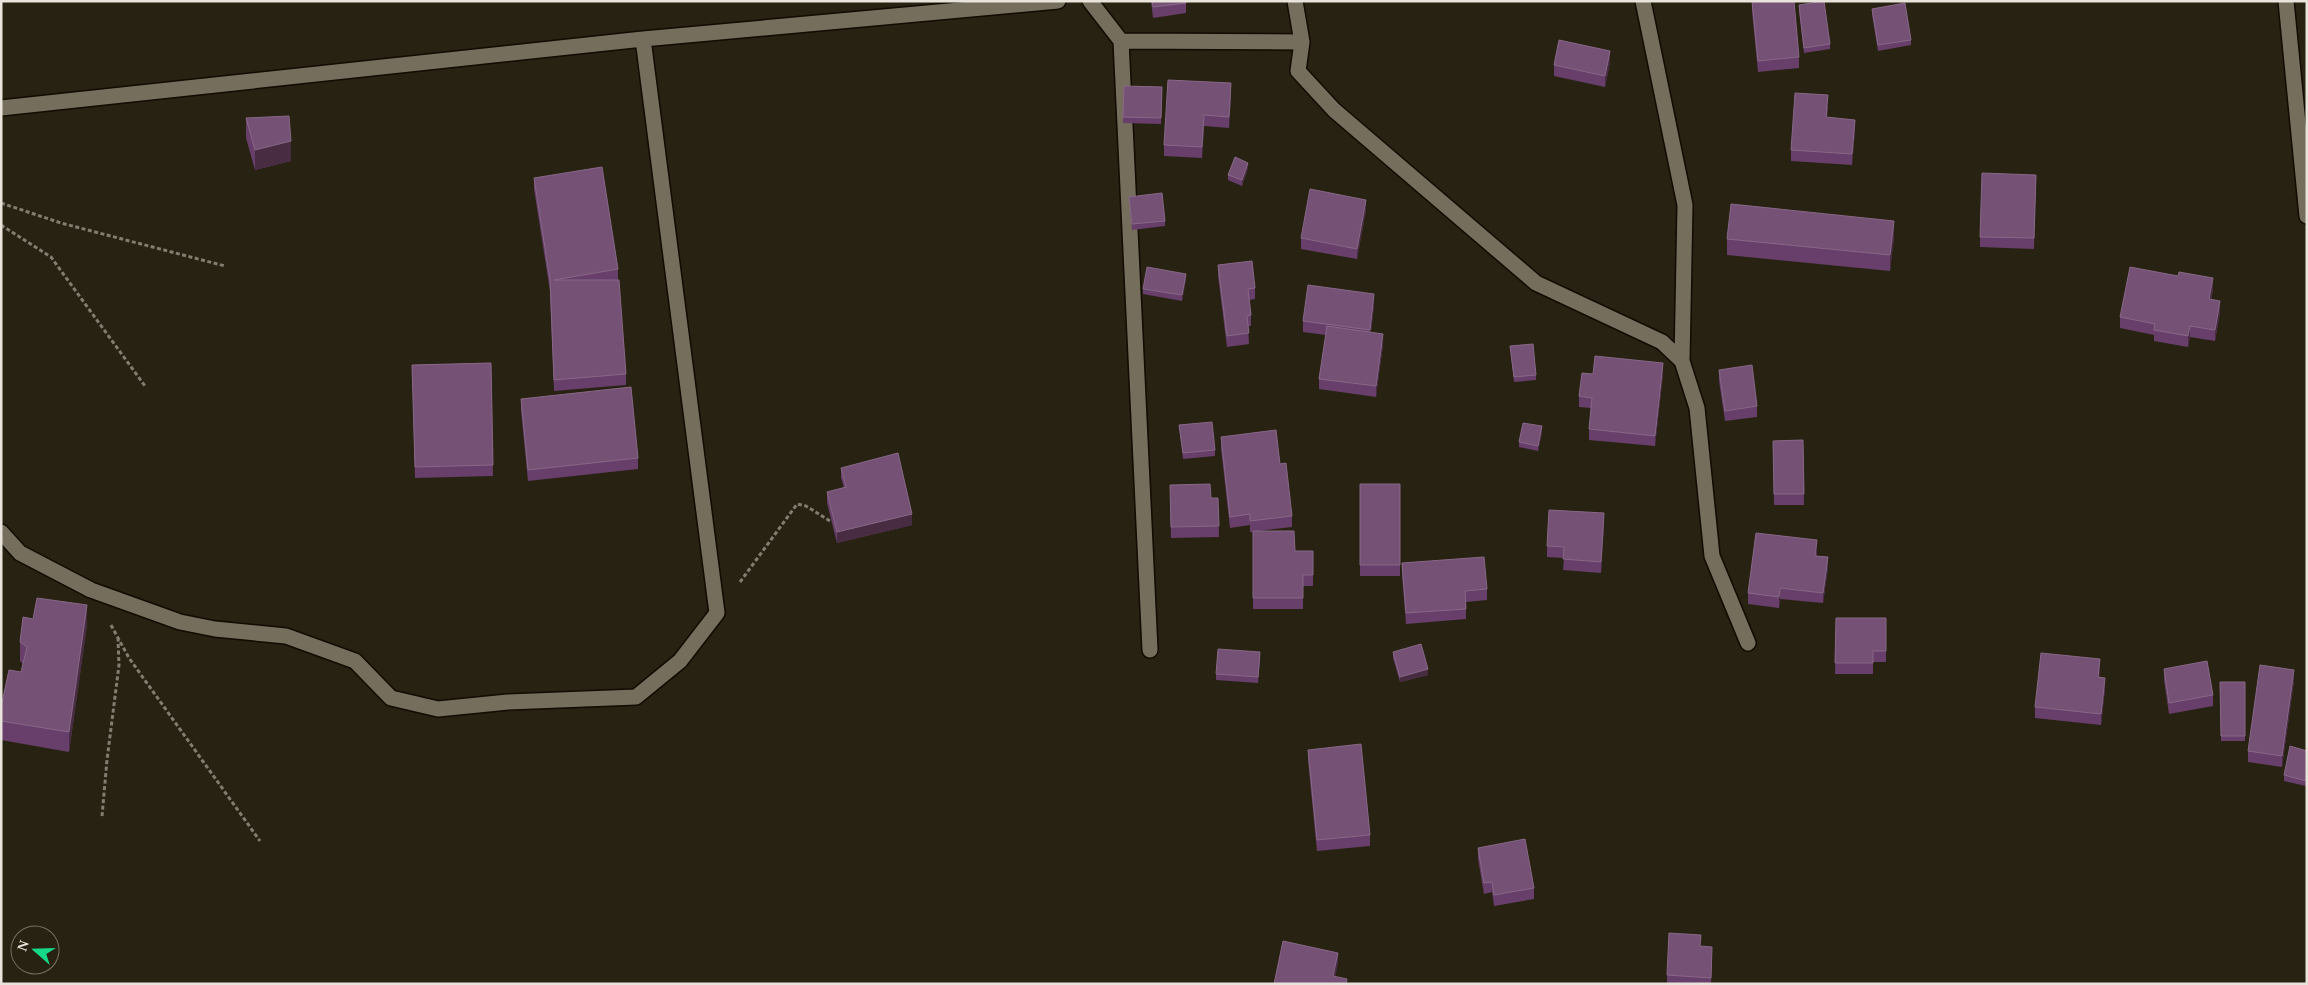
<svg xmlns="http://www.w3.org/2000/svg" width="2308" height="985" viewBox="0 0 2308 985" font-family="Georgia,serif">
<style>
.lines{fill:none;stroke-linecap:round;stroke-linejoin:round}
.street-casing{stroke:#110b01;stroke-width:18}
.path{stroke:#837d71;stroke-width:3;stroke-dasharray:4 2.5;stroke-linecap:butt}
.street{stroke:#766e5d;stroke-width:15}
.wall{fill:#673f6a}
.shaded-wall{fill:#482c42}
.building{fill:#755176;stroke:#876886}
</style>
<rect width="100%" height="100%" fill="#282213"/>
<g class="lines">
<!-- street casing -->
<g class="street-casing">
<path id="street" d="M1090,1L1121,41L1150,650
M1295,1L1302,42L1298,71L1334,110L1536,283L1662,342L1682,361L1697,408L1712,556L1748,643
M1643,1L1685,205L1682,361
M2286,1L2307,216
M1121,41L1302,42
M1,108L643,39L1058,1
M1,532L20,553L91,590L180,622L215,629L286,636L355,661L391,698L438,709L508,702L636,697L680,661L717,613L643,39"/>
</g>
<!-- path -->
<path class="path" d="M1,203L61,223L225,266
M1,225L51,257L145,386
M740,582L797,504L806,506L830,521
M111,625L129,658L260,841
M102,816L107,760L119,665L118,639"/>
<!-- street -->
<use href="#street" class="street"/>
</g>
<!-- wall -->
<path class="wall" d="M1151,1H1186V13L1153,18Z
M1752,1L1799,57V68L1758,72L1752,11Z
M1799,5L1830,44V49L1804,53L1799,11Z
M1872,9L1911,40V45L1878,51L1872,14Z
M1610,62L1605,87L1554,76V65Z
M1124,86L1162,87L1161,124L1123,123Z
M1231,94L1229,128L1204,126L1202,158L1164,156V145Z
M1828,106L1827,118L1855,130L1852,165L1791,161V150Z
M246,118L291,161L255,170L246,138Z
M1248,168L1242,186L1228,180V175Z
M2036,175L2034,249L1980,247V237Z
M534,178L618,269V280L626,374V385L554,391L550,291L534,189Z
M1129,197L1165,221V226L1132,230Z
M1366,210L1357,259L1301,249V238Z
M1894,237L1890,271L1727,255V239Z
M1218,265L1255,288V299L1249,300L1251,315V326H1248L1249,344L1227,347L1218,276Z
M1186,279L1182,301L1143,294V289Z
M2213,289L2211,300L2220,312L2215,341L2190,337L2188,347L2154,341V335L2120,328V317Z
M1374,305L1371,332L1383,345L1376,397L1319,389V379L1326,335L1303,332V321Z
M1510,346L1536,375V380L1514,382Z
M491,363L493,476L415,478L412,365Z
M1719,370L1757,406V417L1725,421L1719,381Z
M1593,374H1663L1655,446L1589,440V429L1591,408L1579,407V396Z
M521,399L638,458V469L528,481L521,410Z
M1179,425L1215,450V456L1183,459Z
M1542,432L1538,451L1519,447V442Z
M1221,437L1280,464L1292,516V527L1258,531L1295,551H1313V586H1303V609H1253V532H1250V525L1230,528L1221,448Z
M1803,440L1804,505H1774L1773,441Z
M841,468L912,525L837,543L827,503V492L844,488L841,478Z
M1360,484H1400V576H1360Z
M1170,485L1211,498H1218L1219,537L1171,538Z
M1604,524L1601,573L1563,570L1564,558L1547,557V546Z
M1817,551V556L1828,568L1823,603L1780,599L1779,608L1748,604V593Z
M1402,563L1487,589V600L1466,602V619L1406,624L1402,574Z
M1836,618H1886V662H1873V674H1835Z
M87,625L69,752L1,740V707L21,672L23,664L20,661V642Z
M1393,652L1428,675L1400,682L1393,658Z
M1260,658L1258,683L1216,680V674Z
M2164,669L2213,695V706L2169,714L2164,680Z
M2100,670L2099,677L2105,689L2101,725L2035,718V707Z
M2294,681L2282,767L2248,762V751Z
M2220,682H2245V741H2221Z
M1308,750L1370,835V846L1317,851L1308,760Z
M2307,751L2306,786L2284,781V775Z
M1478,848L1534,888V899L1494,906L1492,892L1484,894L1478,859Z
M1701,946L1712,958L1711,984H1667V975Z"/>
<!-- shaded-wall -->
<path class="shaded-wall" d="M1610,51V62L1605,87V76Z
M1231,83V94L1229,128V117Z
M1204,115V126L1202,158V147Z
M1855,120V130L1852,165V154Z
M291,141V161L255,170V150Z
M1248,163V168L1242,186V180Z
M1366,200V210L1357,259V249Z
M1894,221V237L1890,271V255Z
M1186,274V279L1182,301V295Z
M2213,278V289L2209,310V299Z
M1374,294V305L1370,341V330Z
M2220,301V312L2215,341V330Z
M2190,326V337L2188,347V336Z
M1383,334V345L1376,397V386Z
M1663,363V374L1655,446V436Z
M1542,426V432L1538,451V446Z
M1604,513V524L1601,573V562Z
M912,514V525L837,543V532Z
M1817,540V551L1815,566V556Z
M1828,557V568L1823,603V593Z
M1780,588V599L1779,608V597Z
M87,605V625L69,752V732Z
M2100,659V670L2098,688V677Z
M1428,669V675L1400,682V677Z
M2294,670V681L2282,767V756Z
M2105,678V689L2101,725V714Z
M1338,953V964L1334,984L1333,976Z"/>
<!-- building -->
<path class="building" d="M1152,1H1186V3L1153,7Z
M1752,1H1794L1799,57L1758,61Z
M1824,1L1830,44L1804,48L1799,5Z
M1905,3L1911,40L1878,45L1872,9Z
M1559,40L1610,51L1605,76L1554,65Z
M1168,80L1231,83L1229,117L1204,115L1202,147L1164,145Z
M1124,86L1162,87L1161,118L1123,117Z
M1795,93L1828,95L1826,117L1855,120L1852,154L1791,150Z
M289,116L291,141L255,150L246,118Z
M1235,157L1248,163L1242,180L1228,175Z
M602,167L618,269L554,280H619L626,374L554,380L550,280L534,178Z
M1982,173L2036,175L2034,238L1980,237Z
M1310,189L1366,200L1357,249L1301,238Z
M1162,193L1165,221L1132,224L1129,197Z
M1731,204L1894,221L1890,255L1727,239Z
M1252,261L1255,288L1248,289L1251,315L1247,316L1249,333L1227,336L1218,265Z
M1147,267L1186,274L1182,295L1143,289Z
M2130,267L2178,276L2179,272L2213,278L2209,299L2220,301L2215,330L2190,326L2188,336L2154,330L2155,324L2120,317Z
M1308,285L1374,294L1370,330L1303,321Z
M1327,326L1383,334L1376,386L1319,379Z
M1533,344L1536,375L1514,377L1510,346Z
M1595,356L1663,363L1655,436L1589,429L1592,398L1579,396L1582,373L1593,374Z
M491,363L493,465L415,467L412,365Z
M1752,365L1757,406L1725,411L1719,370Z
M631,387L638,458L528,470L521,399Z
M1212,422L1215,450L1183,453L1179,425Z
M1523,423L1542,426L1538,446L1519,442Z
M1276,430L1280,464L1286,463L1292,516L1250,521V514L1230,517L1221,437Z
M1803,440L1804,494H1774L1773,441Z
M898,453L912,514L837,532L827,492L846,487L841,468Z
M1210,484L1211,498H1218L1219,526L1171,527L1170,485Z
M1360,484H1400V565H1360Z
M1549,510L1604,513L1601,562L1563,559L1564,547L1547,546Z
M1253,531H1294L1295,551H1313V575H1303V598H1253Z
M1756,533L1817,540L1815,556L1828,557L1823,593L1780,588L1779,597L1748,593Z
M1484,557L1487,589L1465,591L1466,609L1406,613L1402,563Z
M37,598L87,605L69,732L1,721V707L9,670L21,672L27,647L20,642L23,617L33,619Z
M1836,618H1886V651H1873V663H1835Z
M1421,644L1428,669L1400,677L1393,652Z
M1218,649L1260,652L1258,677L1216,674Z
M2041,653L2100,659L2098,677L2105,678L2101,714L2035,707Z
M2207,661L2213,695L2169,703L2164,669Z
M2260,665L2294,670L2282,756L2248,751Z
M2220,682H2245V736H2221Z
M1361,744L1370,835L1317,840L1308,750Z
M2290,746L2307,751L2306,781L2284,775Z
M1525,839L1534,888L1494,895L1492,882L1484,883L1478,848Z
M1669,933L1701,935L1700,946L1712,947L1711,978L1667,975Z
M1283,941L1338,953L1333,976L1347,979L1346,984H1274Z"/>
<!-- border -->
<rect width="2308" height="985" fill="none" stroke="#e9e4db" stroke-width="5"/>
<!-- north arrow -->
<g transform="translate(35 950) rotate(290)"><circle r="24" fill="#282213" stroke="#757063"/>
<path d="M0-4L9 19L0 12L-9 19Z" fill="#15d989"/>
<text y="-8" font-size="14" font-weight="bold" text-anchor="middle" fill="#e9e4db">N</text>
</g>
</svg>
